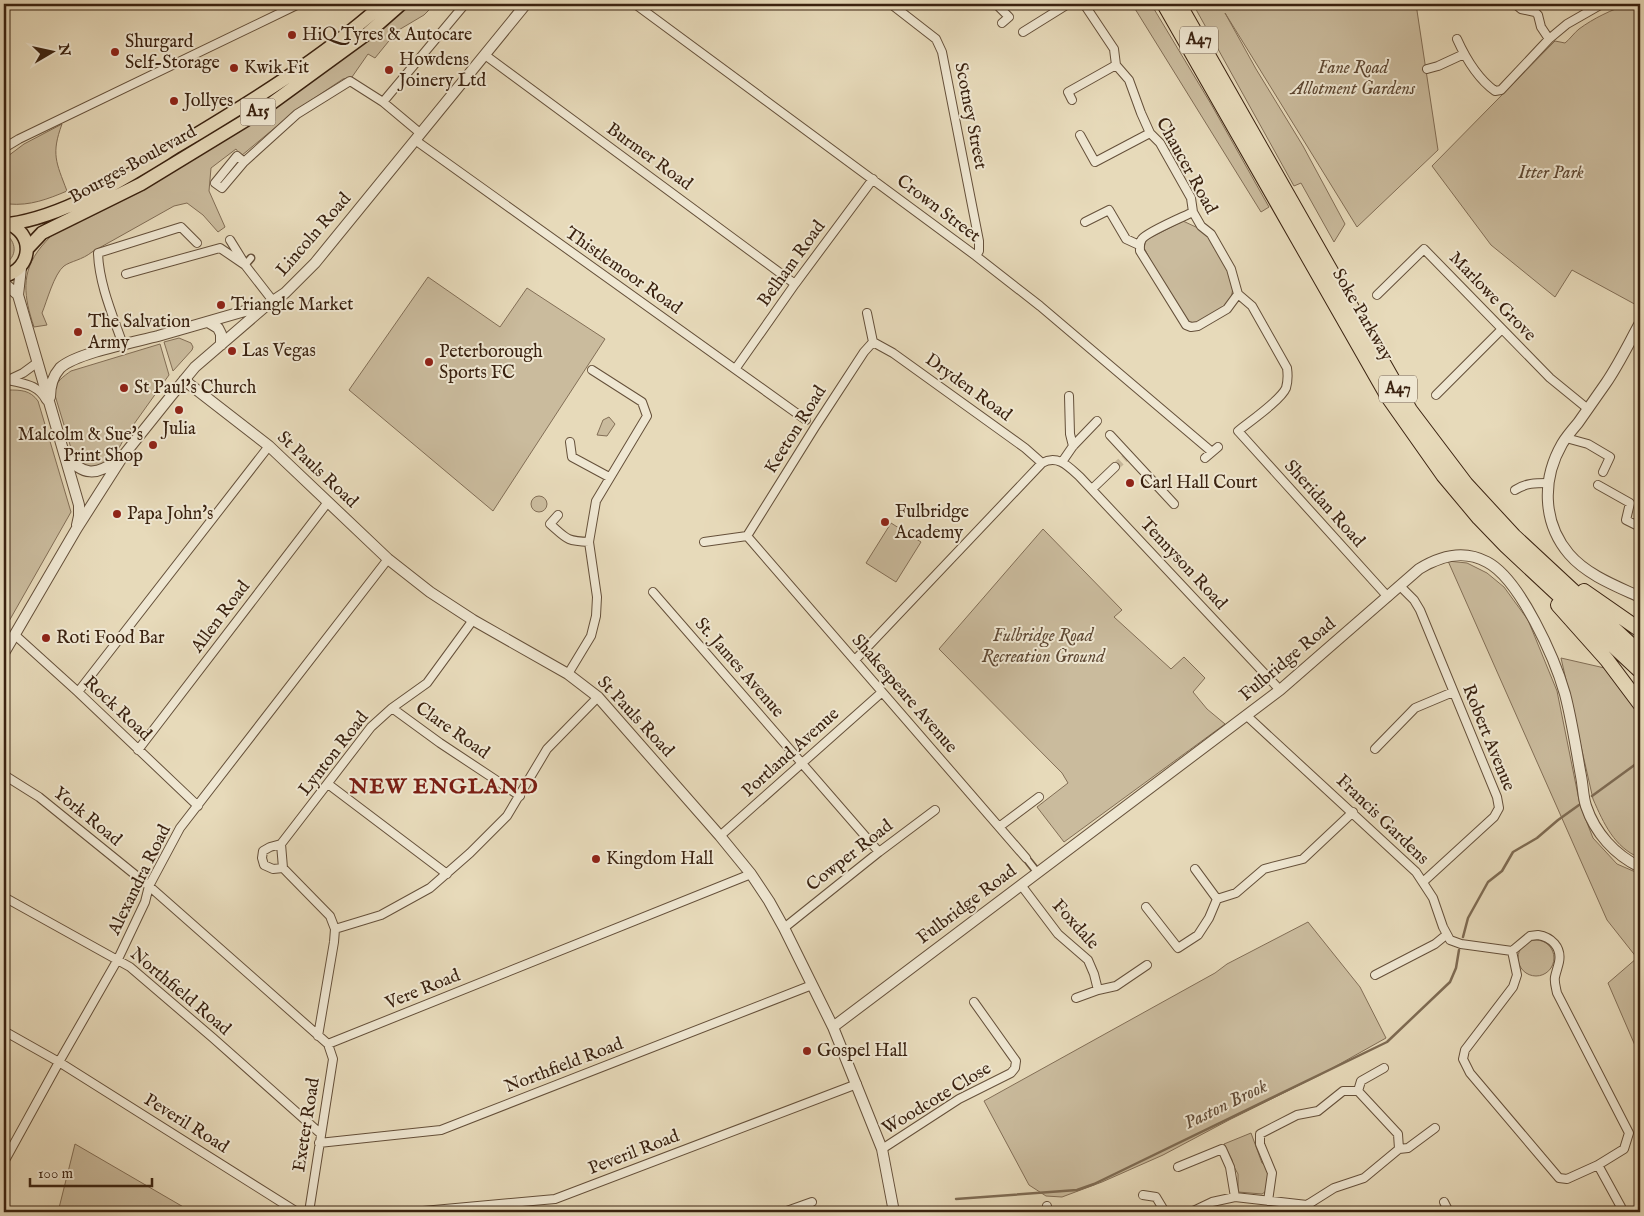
<svg xmlns="http://www.w3.org/2000/svg" width="1644" height="1216" viewBox="0 0 1644 1216" font-family="'IM FELL English',serif">
<style>
.green{fill:#cabb9d;stroke:#826e56}
.lines{fill:none;stroke-linecap:round;stroke-linejoin:round}
.stream{stroke:#7e6b53;stroke-width:2.5}
.minor-tunnel{stroke:#c4b598;stroke-width:8;stroke-dasharray:8 4;stroke-linecap:butt}
.pedestrian-casing{stroke:#65503a;stroke-width:9}
.minor-casing{stroke:#65503a;stroke-width:10}
.tertiary-casing{stroke:#65503a;stroke-width:12}
.primary-casing{stroke:#3a2210;stroke-width:15}
.trunk-casing{stroke:#3a2210;stroke-width:16}
.pedestrian{stroke:#efe7d2;stroke-width:6}
.minor{stroke:#efe7d2;stroke-width:8}
.tertiary{stroke:#efe7d2;stroke-width:10}
.primary{stroke:#e7daba;stroke-width:12}
.trunk{stroke:#e7daba;stroke-width:14}
.poi-dot{fill:#8f2418;stroke:#efe7d2;stroke-width:2}
.labels{text-anchor:middle;dominant-baseline:central;stroke-width:4;stroke-linejoin:round;paint-order:stroke}
.shield{fill:#efe7d2;stroke:#705d4a;stroke-width:1}
.shield-label{font-size:16px;font-weight:bold;fill:#3a2210}
.poi-label{font-size:18px;fill:#3a2210;stroke:#efe7d2;text-anchor:start}
.park-label{font-size:18px;font-style:italic;fill:#5e4833;stroke:#efe7d2}
.street-label{font-size:18px;fill:#3a2210;stroke:#efe7d2}
.water-label{font-size:19px;font-style:italic;fill:#624c37;stroke:#efe7d2}
.district-label{font-size:22px;font-weight:bold;letter-spacing:1px;fill:#7a1f14;stroke:#efe7d2}
</style>
<rect width="100%" height="100%" fill="#e7daba"/>
<filter id="stains"><feTurbulence type="fractalNoise" baseFrequency=".004" numOctaves="4"/><feColorMatrix values="0 0 0 0 .2 0 0 0 0 .09 0 0 0 0 .02 0 0 0 .5 -.17"/></filter>
<radialGradient id="worn" r=".72"><stop offset=".6" stop-color="#630" stop-opacity="0"/><stop offset="1" stop-color="#630" stop-opacity=".3"/></radialGradient>
<!-- green -->
<path class="green" d="M411,4H435L424,15L397,31L375,58L368,54L352,77L343,79L295,111L241,156L236,149L211,168L209,191L225,227L218,232L203,215L187,203L174,206L92,252C82,260 71,261 64,266C54,274 47,301 42,313L47,325L34,327C24,297 20,273 41,247C47,240 53,233 61,228C73,221 87,217 100,211C114,205 128,197 141,190L372,36Z
M1132,4H1151L1211,104L1269,207L1261,212Z
M1193,4H1416L1438,150L1357,227L1225,13L1256,69L1303,146L1345,224L1334,242L1301,183L1294,186Z
M1629,4H1640V307L1572,270L1555,297L1491,245L1432,166L1555,41L1565,43C1570,39 1574,33 1579,29C1594,18 1611,10 1629,4Z
M62,124C51,154 56,162 67,191C48,199 30,206 9,204L4,199V159L24,144Z
M1183,221L1198,228L1208,236L1230,274L1233,288L1231,299L1227,305L1197,324L1189,323L1181,315L1144,248L1146,240Z
M4,233C17,241 18,257 4,264Z
M428,277L500,327L527,288L605,339L493,511L349,390Z
M179,338L191,343L193,347L192,350L173,371L164,342Z
M160,344L169,375L124,438C114,463 85,482 71,448L54,392C55,382 64,376 71,371Z
M8,390C21,390 30,390 38,401L71,512L4,630V391Z
M609,417L615,424L607,436L597,435L603,420Z
M531 504a8 8 0 1 1 16 0a8 8 0 1 1-16 0Z
M891,523L921,542L896,582L866,563Z
M1043,529L1122,610L1114,617L1171,669L1184,657L1205,678L1193,692L1207,709L1225,724L1064,842L1037,807L1068,783L1062,773L939,649Z
M1448,561L1467,563L1487,573L1504,587L1528,620L1557,691L1580,805L1593,838L1617,864L1640,874V1057L1608,983L1637,958L1607,920Z
M1561,658L1609,669L1640,714V858C1614,847 1604,824 1593,799Z
M1308,922L1360,987L1386,1038L1320,1075L1229,1120L1163,1155L1102,1182L1062,1197L1046,1196L1029,1185L984,1101L1215,973L1227,964Z
M1518 958a18 18 0 1 1 36 0a18 18 0 1 1-36 0Z
M1251,1133L1262,1163L1266,1165C1270,1175 1269,1182 1265,1192L1262,1194L1238,1192V1174L1232,1163V1160L1224,1144Z
M75,1144L192,1212H58Z"/>
<g class="lines">
<!-- stream -->
<path class="stream" d="M1592,796L1640,761
M1463,937L1468,918L1488,882L1502,871L1513,852L1537,838L1558,820L1579,805
M956,1199L1077,1190L1094,1184L1387,1042L1450,982L1456,968L1459,950"/>
<!-- minor-tunnel -->
<path class="minor-tunnel" d="M1115,467L1125,458"/>
<!-- pedestrian casing -->
<g class="pedestrian-casing">
<path id="pedestrian" d="M245,265L251,258
M1026,858L1037,872"/>
</g>
<!-- minor casing -->
<g class="minor-casing">
<path id="minor" d="M635,4L976,256L1040,306L1212,452
M891,4L936,39L942,52L979,241V251L976,256
M996,4L1009,17L1002,23
M1084,4L1114,49L1116,65L1129,80L1141,113L1150,133L1160,143L1191,198L1193,212L1201,226L1211,234L1231,269L1238,294L1252,306L1287,368C1288,375 1288,381 1286,388C1281,400 1249,422 1238,431L1388,597
M1515,4L1521,9L1535,12L1538,15L1541,27L1549,39
M1023,32L1068,4
M1457,39C1466,59 1477,78 1495,91L1501,90L1549,39L1567,24L1602,4
M485,55L795,284
M1427,69L1438,66L1464,54
M1072,100L1068,92L1116,65
M383,102L465,4
M1080,135L1095,162L1150,133
M415,140L806,420
M4,148L19,139L299,4
M244,162L237,156L215,183L222,188L244,162L297,114L350,81L383,102L420,133
M1193,212C1183,217 1147,232 1142,239C1139,243 1140,247 1140,251L1186,325L1191,327L1198,326L1227,309L1238,294
M1085,222L1109,210L1126,239L1139,245
M230,240L243,261
M126,274L220,248L245,265L273,301
M1377,295L1424,249L1550,378L1588,409
M867,313L873,342
M873,342L893,353L1025,448L1042,463
M123,345C113,316 99,284 98,253L181,227L197,243
M736,368L795,284L873,179
M8,380C23,384 38,384 46,400
M6,381L23,373L38,362
M1436,395L1502,329
M1069,396L1070,434L1073,446
M1110,435L1174,504
M1566,438L1588,444L1610,457L1603,472
M570,442L572,457L609,477
M1205,458L1218,447
M1062,462L1073,446L1097,421
M1598,485L1630,503L1626,520L1640,527
M1092,489L1115,467
M1515,490C1526,483 1535,483 1548,483
M558,515L550,524C567,539 566,541 589,542
M747,536L1026,858
M747,536L815,427L864,352L873,342
M704,542L747,536
M1400,586L1414,600L1420,610L1497,797L1499,808L1494,817L1423,882
M653,592L879,852
M15,635L78,692L198,806
M855,660L1042,463C1058,454 1069,467 1080,477L1280,690
M568,674L591,636L596,616L597,597L589,542L596,501L647,416L642,402L592,370
M78,692L269,446
M392,708L440,743L520,796
M1247,716L1416,872L1433,898L1443,927L1450,940L1461,944L1512,951
M1375,749L1415,708L1453,692
M138,750L328,502
M4,775L39,797L149,886L328,1044L751,874
M328,784L447,874
M999,827L1039,797
M720,836L881,693
M281,844L371,727L392,708L427,683L473,620
M283,868L273,869L264,865L262,858L263,851L270,847L281,844L283,868L330,916L335,929L334,942L318,1036
M1195,869L1217,899
M1021,885L1058,934L1088,960L1094,974L1098,990
M4,897L130,967L213,1038L321,1134
M1146,907L1178,948L1198,935L1209,918L1217,899L1236,893L1264,869L1303,859L1353,812
M784,928L879,852L935,810
M335,929L381,915L430,888L470,853L507,816L547,749L598,697
M1538,935C1551,937 1562,947 1559,962C1558,967 1556,972 1555,977C1554,982 1556,988 1557,993L1629,1133L1624,1149L1598,1165L1567,1179L1559,1178L1470,1073L1463,1059L1465,1050L1513,987L1517,975L1512,951L1530,936Z
M1375,975L1435,944L1446,935
M1076,998L1098,990L1116,986L1147,965
M4,1031L59,1062L297,1212
M1358,1091L1361,1081L1384,1068
M319,1143L441,1130L812,985
M882,1149L959,1099L1011,1073L1015,1068L1016,1061L974,1002
M1399,1149L1408,1148L1435,1128
M4,1162L59,1062L118,959L145,902L149,886L180,828L388,559
M1598,1165L1621,1207
M1178,1167L1222,1149L1230,1167L1235,1197
M1143,1195L1156,1197L1165,1212
M1444,1202L1449,1212
M1047,1206L1048,1212
M309,1212L333,1059L328,1044
M412,1212L555,1199L857,1084
M784,1212L812,1202
M1191,1212L1212,1202L1235,1197L1307,1205L1334,1188L1364,1178L1399,1149L1398,1134L1358,1091H1343L1318,1111L1297,1115L1260,1134V1144L1272,1173L1268,1201"/>
</g>
<!-- tertiary casing -->
<g class="tertiary-casing">
<path id="tertiary" d="M21,268L18,295L79,505V516L77,525
M4,283L18,295
M208,322L218,328L221,334V345
M1640,323C1629,343 1619,364 1606,383C1597,396 1587,410 1578,423C1572,430 1566,437 1562,444C1542,479 1542,522 1569,554C1587,575 1616,586 1640,597
M184,380L269,446L388,559L430,592L473,620L568,674L598,697L720,836L751,874L769,901L784,928L833,1027L882,1149L894,1212
M50,397C50,387 53,376 60,368C76,353 135,342 158,336C193,326 228,316 262,306
M66,455C82,476 97,476 117,460
M4,653L77,528L123,456L171,396L195,367L267,305L285,293L315,263L526,4
M833,1027L1280,690L1419,569C1440,556 1463,549 1487,562C1520,579 1555,659 1565,694C1572,721 1576,749 1581,776C1583,786 1583,797 1586,806C1595,833 1615,855 1640,867"/>
</g>
<!-- primary casing -->
<g class="primary-casing">
<path id="primary" d="M9,224C67,216 128,176 177,146C249,103 321,59 383,4
M27,249L42,233L141,184L261,111L368,33L401,4
M4,276C33,269 35,232 6,223"/>
</g>
<!-- trunk casing -->
<g class="trunk-casing">
<path id="trunk" d="M1164,4L1388,397L1443,475L1479,518L1506,546L1640,671
M1179,4L1410,410L1466,484L1514,536L1640,653
M1584,591L1640,630
M1558,605L1607,660L1640,704"/>
</g>
<!-- pedestrian -->
<use href="#pedestrian" class="pedestrian"/>
<!-- minor -->
<use href="#minor" class="minor"/>
<!-- tertiary -->
<use href="#tertiary" class="tertiary"/>
<!-- primary -->
<use href="#primary" class="primary"/>
<!-- trunk -->
<use href="#trunk" class="trunk"/>
</g>
<!-- markers -->
<g class="poi-dot">
<circle cx="292" cy="35" r="5"/>
<circle cx="115" cy="52" r="5"/>
<circle cx="234" cy="68" r="5"/>
<circle cx="389" cy="70" r="5"/>
<circle cx="174" cy="101" r="5"/>
<circle cx="221" cy="305" r="5"/>
<circle cx="78" cy="332" r="5"/>
<circle cx="232" cy="351" r="5"/>
<circle cx="429" cy="362" r="5"/>
<circle cx="124" cy="388" r="5"/>
<circle cx="179" cy="410" r="5"/>
<circle cx="153" cy="445" r="5"/>
<circle cx="1130" cy="483" r="5"/>
<circle cx="117" cy="514" r="5"/>
<circle cx="885" cy="522" r="5"/>
<circle cx="46" cy="638" r="5"/>
<circle cx="596" cy="859" r="5"/>
<circle cx="807" cy="1051" r="5"/>
</g>
<g class="labels">
<!-- shield labels -->
<g class="shield">
<rect x="1180" y="26.5" width="38" height="27" rx="4"/>
<rect x="240.5" y="98.5" width="35" height="27" rx="4"/>
<rect x="1379" y="375.5" width="38" height="27" rx="4"/>
</g>
<g class="shield-label">
<text x="1199" y="40">A47</text>
<text x="258" y="112">A15</text>
<text x="1398" y="389">A47</text>
</g>
<!-- poi labels -->
<g class="poi-label">
<text x="302" y="35">HiQ Tyres &amp; Autocare</text>
<text x="125" y="42">Shurgard<tspan x="125" dy="21">Self-Storage</tspan></text>
<text x="399" y="60">Howdens<tspan x="399" dy="21">Joinery Ltd</tspan></text>
<text x="244" y="68">Kwik Fit</text>
<text x="184" y="101">Jollyes</text>
<text x="231" y="305">Triangle Market</text>
<text x="88" y="322">The Salvation<tspan x="88" dy="21">Army</tspan></text>
<text x="242" y="351">Las Vegas</text>
<text x="439" y="352">Peterborough<tspan x="439" dy="21">Sports FC</tspan></text>
<text x="134" y="388">St Paul's Church</text>
<text x="179" y="429" text-anchor="middle">Julia</text>
<text x="143" y="435" text-anchor="end">Malcolm &amp; Sue's<tspan x="143" dy="21">Print Shop</tspan></text>
<text x="1140" y="483">Carl Hall Court</text>
<text x="895" y="512">Fulbridge<tspan x="895" dy="21">Academy</tspan></text>
<text x="127" y="514">Papa John's</text>
<text x="56" y="638">Roti Food Bar</text>
<text x="606" y="859">Kingdom Hall</text>
<text x="817" y="1051">Gospel Hall</text>
</g>
<!-- park labels -->
<g class="park-label">
<text x="1353" y="68">Fane Road<tspan x="1353" dy="21">Allotment Gardens</tspan></text>
<text x="1551" y="173">Itter Park</text>
<text x="1043" y="636">Fulbridge Road<tspan x="1043" dy="21">Recreation Ground</tspan></text>
</g>
<!-- street labels -->
<g class="street-label">
<text transform="translate(970 116) rotate(79)">Scotney Street</text>
<text transform="translate(649 157) rotate(36)">Burmer Road</text>
<text transform="translate(133 165) rotate(-29)">Bourges Boulevard</text>
<text transform="translate(1186 166) rotate(61)">Chaucer Road</text>
<text transform="translate(938 209) rotate(37)">Crown Street</text>
<text transform="translate(314 235) rotate(-49)">Lincoln Road</text>
<text transform="translate(792 264) rotate(-54)">Belham Road</text>
<text transform="translate(623 271) rotate(35)">Thistlemoor Road</text>
<text transform="translate(1492 297) rotate(46)">Marlowe Grove</text>
<text transform="translate(1362 315) rotate(60)">Soke Parkway</text>
<text transform="translate(968 388) rotate(36)">Dryden Road</text>
<text transform="translate(796 430) rotate(-58)">Keeton Road</text>
<text transform="translate(317 470) rotate(43)">St Pauls Road</text>
<text transform="translate(1324 504) rotate(48)">Sheridan Road</text>
<text transform="translate(1183 564) rotate(47)">Tennyson Road</text>
<text transform="translate(221 617) rotate(-53)">Allen Road</text>
<text transform="translate(1288 660) rotate(-40)">Fulbridge Road</text>
<text transform="translate(739 668) rotate(49)">St. James Avenue</text>
<text transform="translate(904 694) rotate(49)">Shakespeare Avenue</text>
<text transform="translate(117 709) rotate(43)">Rock Road</text>
<text transform="translate(635 717) rotate(47)">St Pauls Road</text>
<text transform="translate(452 731) rotate(35)">Clare Road</text>
<text transform="translate(1488 738) rotate(68)">Robert Avenue</text>
<text transform="translate(791 753) rotate(-42)">Portland Avenue</text>
<text transform="translate(334 754) rotate(-52)">Lynton Road</text>
<text transform="translate(87 817) rotate(39)">York Road</text>
<text transform="translate(1382 820) rotate(44)">Francis Gardens</text>
<text transform="translate(850 856) rotate(-38)">Cowper Road</text>
<text transform="translate(140 880) rotate(-64)">Alexandra Road</text>
<text transform="translate(967 905) rotate(-37)">Fulbridge Road</text>
<text transform="translate(1075 925) rotate(48)">Foxdale</text>
<text transform="translate(423 990) rotate(-22)">Vere Road</text>
<text transform="translate(180 992) rotate(40)">Northfield Road</text>
<text transform="translate(564 1066) rotate(-21)">Northfield Road</text>
<text transform="translate(937 1099) rotate(-31)">Woodcote Close</text>
<text transform="translate(186 1124) rotate(32)">Peveril Road</text>
<text transform="translate(307 1125) rotate(-81)">Exeter Road</text>
<text transform="translate(634 1153) rotate(-21)">Peveril Road</text>
</g>
<!-- water labels -->
<g class="water-label">
<text transform="translate(1226 1105) rotate(-26)">Paston Brook</text>
</g>
<!-- district labels -->
<g class="district-label">
<text x="444" y="787">NEW ENGLAND</text>
</g>
</g>
<!-- margin -->
<rect width="1644" height="1216" fill="none" stroke="#e7daba" stroke-width="20"/>
<rect x="5" y="5" width="1634" height="1206" fill="none" stroke="#3a2210" stroke-width="2.5"/>
<rect x="10" y="10" width="1624" height="1196" fill="none" stroke="#3a2210"/>
<!-- north arrow -->
<g transform="translate(52 52) rotate(81)" stroke="#efe7d2" stroke-width="4" paint-order="stroke">
<path d="M0-4L9 19L0 12L-9 19Z" fill="#3a2210"/>
<text y="-8" font-size="14" font-weight="bold" text-anchor="middle" fill="#3a2210">N</text>
</g>
<!-- scale -->
<path d="M30 1178v8h122v-8" fill="none" stroke="#3a2210" stroke-width="2.5"/>
<text x="38" y="1178" font-size="15" fill="#3a2210" stroke="#efe7d2" stroke-width="4" paint-order="stroke">100 m</text>
<rect width="100%" height="100%" filter="url(#stains)"/>
<rect width="100%" height="100%" fill="url(#worn)"/>
</svg>
